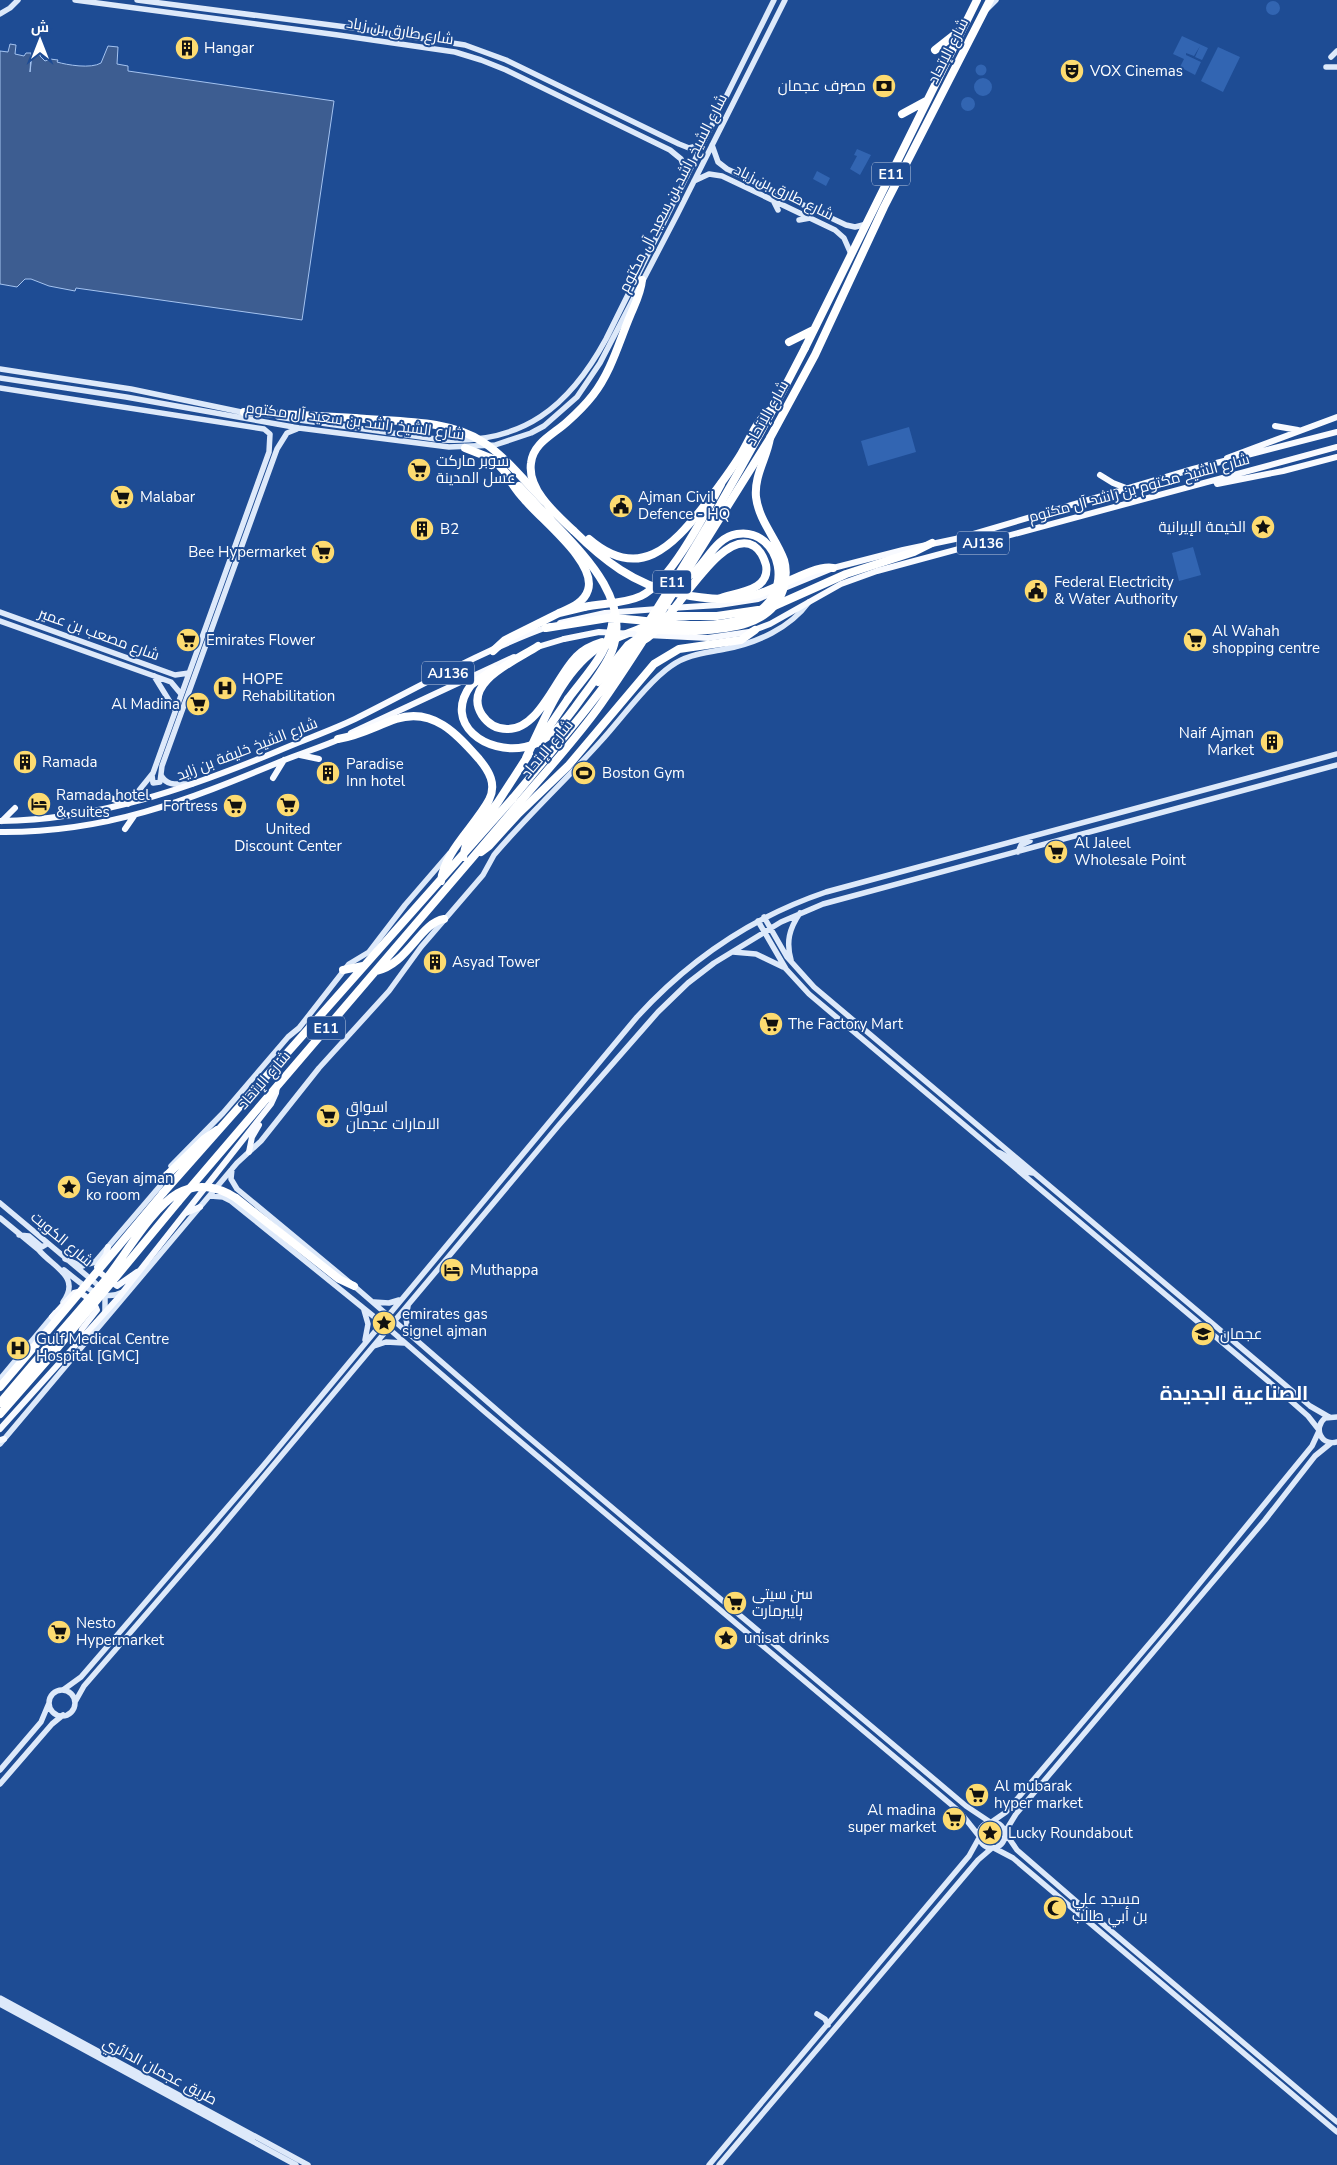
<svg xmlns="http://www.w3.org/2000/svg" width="1337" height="2165" viewBox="0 0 1337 2165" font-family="'Nunito Sans',Cairo,sans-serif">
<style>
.green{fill:#3265b2}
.water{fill:#3d5d91;stroke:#a4c3f0}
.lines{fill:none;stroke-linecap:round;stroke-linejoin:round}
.secondary{stroke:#dde9fa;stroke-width:5.5}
.primary{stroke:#f8faff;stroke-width:6}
.highway{stroke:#fff;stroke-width:8}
.primary-bridge{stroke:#f8faff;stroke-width:6}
.highway-bridge{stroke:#fff;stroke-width:8}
.labels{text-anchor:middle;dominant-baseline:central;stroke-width:4;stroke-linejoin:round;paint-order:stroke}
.shield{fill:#1e4c94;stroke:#bcc9df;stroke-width:1}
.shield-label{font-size:14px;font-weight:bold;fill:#fff}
.street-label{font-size:15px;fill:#fff;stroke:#1e4c94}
.poi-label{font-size:15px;fill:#fff;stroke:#1e4c94;text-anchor:start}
.district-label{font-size:20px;font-weight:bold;fill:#fff;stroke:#1e4c94}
</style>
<rect width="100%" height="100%" fill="#1e4c94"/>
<!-- green -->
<path class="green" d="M1266 8a7 7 0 1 1 14 0a7 7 0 1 1-14 0Z
M1182,36L1208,48L1202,60L1195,57L1200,46L1194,56L1186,53V55L1201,62L1195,75L1180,67L1184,59L1173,54Z
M1218,47L1240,57L1223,92L1201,81Z
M975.5 70a5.5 5.5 0 1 1 11 0a5.5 5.5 0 1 1-11 0Z
M974 87a9 9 0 1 1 18 0a9 9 0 1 1-18 0Z
M961 104a7 7 0 1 1 14 0a7 7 0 1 1-14 0Z
M857,149L871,155L860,175L850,169L857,156L854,155Z
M817,171L830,178L826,186L813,179Z
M909,427L916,452L868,466L861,441Z
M1193,547L1201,575L1179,581L1172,553Z"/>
<!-- water -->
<path class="water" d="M10,44L16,45L15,54L24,56L26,53H31L30,72L32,55L37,53L38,50L41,49L40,56L45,61L50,59L58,60L57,62C67,65 91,69 101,63L108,46L118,47L117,64L128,66V71L334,101L302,320L76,288L75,291L49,286L31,279H25L17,287L0,284V51L8,52Z"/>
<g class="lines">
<!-- secondary -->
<path class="secondary" d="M75,0L338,35L455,52L481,60L506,70L670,150L681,159L687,176
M137,0L354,28L465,45L506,60L679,144L689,148L701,145
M987,9L996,0
M0,14L10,8L18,0
M1331,57L1337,51
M1326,67H1337
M712,145L718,162L727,169L846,225L855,227L867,224
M694,181L709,174L722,176L835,230L844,238L851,254
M773,200L778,210
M799,220L810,218
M0,369L131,389L246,413
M0,378L126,397L299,428L449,447L495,445L531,433L544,426L577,397L600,363L677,215L785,0
M0,388L264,429L270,434L269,452L153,773L128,804
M278,417L443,440C523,444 569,407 606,339L774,0
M0,612L175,675L189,673
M0,621L171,682L181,694
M154,676L175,710
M152,775L153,783L160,782L162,766L277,449L287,433L297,429
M161,775C167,788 181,783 192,784
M1018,852L1021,845L1030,841
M764,917L787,957L814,987L1310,1406L1329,1417
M758,921L786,969L809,994L1275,1387L1308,1416L1319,1430
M733,952L756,954L783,967
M791,960C786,942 789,929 800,913
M997,1152C1011,1155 1019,1174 1034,1173
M171,1166L223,1113L288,1037L299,1028L349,964L369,952L405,905L449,854
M232,1169L231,1179L237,1189L354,1286L520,1430L966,1806L990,1822
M210,1196L223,1197L231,1201L388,1328L485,1412L960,1812L979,1836
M0,1203L99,1286L105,1296V1312
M0,1218L39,1250
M19,1235L29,1236L42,1247L47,1244
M38,1249C52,1267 82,1276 63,1302
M65,1259L82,1266L95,1262L160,1186L166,1174
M64,1270C81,1283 100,1304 123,1292
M374,1302L389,1303L399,1300
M364,1310L368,1324L365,1340
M408,1333L406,1318L408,1306
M374,1346L386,1342L404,1343
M0,1379L55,1313
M1337,1417L1325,1418C1313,1428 1321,1446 1337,1442
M0,1444L237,1163L261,1141L319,1068L389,991L421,947L483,875L494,855C528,815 566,780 601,741C621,719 648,682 671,666C687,654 706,653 725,649C757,643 790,628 809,602
M63,1690L81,1677L263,1466L637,1017C690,959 752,917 826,892L1337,754
M49 1703a13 13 0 1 1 26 0a13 13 0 1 1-26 0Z
M75,1702L84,1686L214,1536L559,1125L658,1012L688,983L714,963L781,922L823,904L1337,765
M0,1770L41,1722L49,1703
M0,1784L52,1724L63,1715
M993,1821L1006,1812L1167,1623L1312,1446L1319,1431
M979 1835a13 13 0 1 1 26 0a13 13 0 1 1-26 0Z
M1005,1832L1016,1814L1265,1520L1315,1456L1331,1443
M1006,1834L1017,1850L1084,1908L1337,2122
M994,1848L1013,1858L1337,2132
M0,1998L308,2165
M0,2004L296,2165
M817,2014L825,2019L828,2025
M709,2165L969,1856L979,1838
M719,2165L978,1860L992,1848"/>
<!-- primary -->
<path class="primary" d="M1275,426L1298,430
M1227,458L1337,417
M1100,475L1113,483L1126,488
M1217,484L1283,471L1337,457
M671,608L719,605L758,599L833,568L903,550L960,538L1193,469L1337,432
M560,623L605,613L658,609
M647,635L708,638L749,632L770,624L841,584L877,571L1337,447
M534,648L564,639
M351,733L514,657
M300,755L319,759
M273,778L284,760
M106,796L125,804
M0,821C98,820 189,788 278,751C303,740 330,731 355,719C419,687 483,650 550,626
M2,821L15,808
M125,829L134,816
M0,832C106,833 186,801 282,761C302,753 322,747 342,738
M249,1152L252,1137L259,1125
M186,1213L200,1207
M108,1247L106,1255L97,1267L99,1272L117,1286L137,1272
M52,1317L74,1293L78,1292C85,1295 95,1303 97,1310L82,1329L79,1339
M0,1429L119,1297L271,1104L276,1093L277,1086
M0,1440L4,1439"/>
<!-- highway -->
<path class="highway" d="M935,50L963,28
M902,114L926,101
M642,280C641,293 635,304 630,316C619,342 611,372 593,395C586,404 576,414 567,422C554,434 533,443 531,463C527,490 557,515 574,531C603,560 635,585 676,593C702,599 729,602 755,595C775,590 815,564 833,568
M789,342L813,330
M805,348L977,0
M244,412L355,418
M465,448L493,459L507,474
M504,471C510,481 516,491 524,499C541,520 597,562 588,590C584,603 570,608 559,613
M519,486L550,519
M589,539C639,582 672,547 704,506C717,489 730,472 741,454C751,438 757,417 774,408
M682,579L770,438L815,355L884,207L990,0
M772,607L846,574L914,552L932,543
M663,619L676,616H717L758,610
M546,628L608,618
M653,630L695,631
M538,646C517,660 461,682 482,715C488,724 497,729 507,729C539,730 556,677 576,657C583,649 592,645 602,642
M493,651L505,640L559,613L584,607
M598,682L628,645L637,639
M471,685L494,669
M338,739C359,736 376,726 396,719C433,707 457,734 479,759C489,771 497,784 489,800C475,826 444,852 441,881
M538,743L568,699
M526,758C545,718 563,669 602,645C616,637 633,632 648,625
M481,852L489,846L519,813L568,766L654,664L679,649L741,640L755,630
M463,857L466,845L498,802L529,754
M343,970L363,966
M376,971C408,964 420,923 444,919
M166,1176L204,1139L217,1130
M163,1193L513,798
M236,1198L339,1279L354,1286
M178,1202L521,801
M0,1387L34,1347
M0,1403L45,1350
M0,1414L49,1358"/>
<!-- primary-bridge -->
<path class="primary-bridge" d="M564,639L599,632L634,634"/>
<!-- highway-bridge -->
<path class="highway-bridge" d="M355,418C396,422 448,419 483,442C506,457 525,482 544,501
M584,607C603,603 624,604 641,596C670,582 705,514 721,484
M695,631C728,629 771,626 783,590C786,580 787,570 784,560C776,538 759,521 756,497C754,475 767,458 770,438
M644,640C672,625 720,525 754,546C760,550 764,558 766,565C771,592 734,592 718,599
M471,685C442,724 487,755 525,747C550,742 567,719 581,699C592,684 605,668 612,651C632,599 582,553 550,519
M568,699C588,672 611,651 613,616
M513,798C556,746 600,696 637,640C698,546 754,448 805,348
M521,801C548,769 577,738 601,704C630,663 656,621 682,579C704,573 711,538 737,534C781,527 798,598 748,617C705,634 653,619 608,618
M34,1347L163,1193
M45,1350C66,1326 87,1302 107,1278C126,1254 152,1208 178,1193C197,1183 218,1186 236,1198
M49,1358L178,1202"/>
</g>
<!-- icons -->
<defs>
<g id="building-disc" transform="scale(1.25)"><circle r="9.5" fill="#fddb70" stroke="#1e4c94"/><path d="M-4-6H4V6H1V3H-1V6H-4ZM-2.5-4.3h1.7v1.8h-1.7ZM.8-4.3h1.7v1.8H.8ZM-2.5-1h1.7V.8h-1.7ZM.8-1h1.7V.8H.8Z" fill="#111"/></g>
<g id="theatre-disc" transform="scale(1.25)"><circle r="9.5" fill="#fddb70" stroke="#1e4c94"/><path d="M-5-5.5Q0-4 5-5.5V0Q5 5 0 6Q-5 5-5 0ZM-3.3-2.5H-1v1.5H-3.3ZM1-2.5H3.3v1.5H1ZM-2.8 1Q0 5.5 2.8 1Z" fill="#111"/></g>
<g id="bank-disc" transform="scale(1.25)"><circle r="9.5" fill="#fddb70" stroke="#1e4c94"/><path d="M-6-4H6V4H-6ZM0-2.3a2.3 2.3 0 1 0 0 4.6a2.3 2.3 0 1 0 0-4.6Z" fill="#111"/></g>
<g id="supermarket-disc" transform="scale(1.25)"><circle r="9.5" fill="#fddb70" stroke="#1e4c94"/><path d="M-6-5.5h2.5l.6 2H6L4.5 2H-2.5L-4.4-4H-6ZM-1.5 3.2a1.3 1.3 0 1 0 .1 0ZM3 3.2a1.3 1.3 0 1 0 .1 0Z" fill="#111"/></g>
<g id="civic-disc" transform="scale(1.25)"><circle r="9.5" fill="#fddb70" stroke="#1e4c94"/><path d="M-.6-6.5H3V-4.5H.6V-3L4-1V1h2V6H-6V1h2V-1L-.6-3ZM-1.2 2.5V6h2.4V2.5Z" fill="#111"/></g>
<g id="sight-disc" transform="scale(1.25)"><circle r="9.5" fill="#fddb70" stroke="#1e4c94"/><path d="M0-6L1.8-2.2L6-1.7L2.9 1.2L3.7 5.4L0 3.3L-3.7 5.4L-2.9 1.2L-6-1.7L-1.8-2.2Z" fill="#111"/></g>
<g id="hospital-disc" transform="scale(1.25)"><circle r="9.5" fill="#fddb70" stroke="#1e4c94"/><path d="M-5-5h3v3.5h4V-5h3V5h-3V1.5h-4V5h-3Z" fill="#111"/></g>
<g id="stadium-disc" transform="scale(1.25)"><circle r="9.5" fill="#fddb70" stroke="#1e4c94"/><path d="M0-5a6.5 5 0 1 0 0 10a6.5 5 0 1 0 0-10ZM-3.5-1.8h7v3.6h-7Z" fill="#111"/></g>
<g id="hotel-disc" transform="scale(1.25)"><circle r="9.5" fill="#fddb70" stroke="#1e4c94"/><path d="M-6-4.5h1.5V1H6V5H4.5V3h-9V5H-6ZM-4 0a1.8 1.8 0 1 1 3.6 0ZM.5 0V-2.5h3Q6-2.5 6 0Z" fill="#111"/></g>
<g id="school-disc" transform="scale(1.25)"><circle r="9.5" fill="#fddb70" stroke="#1e4c94"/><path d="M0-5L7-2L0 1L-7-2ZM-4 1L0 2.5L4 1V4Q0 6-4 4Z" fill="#111"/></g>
<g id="mosque-disc" transform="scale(1.25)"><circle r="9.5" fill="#fddb70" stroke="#1e4c94"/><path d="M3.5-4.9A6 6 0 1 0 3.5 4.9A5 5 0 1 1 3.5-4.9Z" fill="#111"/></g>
</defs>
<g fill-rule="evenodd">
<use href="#building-disc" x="187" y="48"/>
<use href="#theatre-disc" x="1072" y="71"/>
<use href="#bank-disc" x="884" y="86"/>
<use href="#supermarket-disc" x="419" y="470"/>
<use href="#supermarket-disc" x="122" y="497"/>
<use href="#civic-disc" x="621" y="506"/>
<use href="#sight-disc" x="1263" y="527"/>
<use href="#building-disc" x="422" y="529"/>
<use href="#supermarket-disc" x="323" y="552"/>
<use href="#civic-disc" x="1036" y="591"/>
<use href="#supermarket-disc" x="188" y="640"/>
<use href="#supermarket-disc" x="1195" y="640"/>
<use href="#hospital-disc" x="225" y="688"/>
<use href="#supermarket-disc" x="198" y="704"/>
<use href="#building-disc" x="1272" y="742"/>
<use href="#building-disc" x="25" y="762"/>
<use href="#building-disc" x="328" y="773"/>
<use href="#stadium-disc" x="584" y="773"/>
<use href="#hotel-disc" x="39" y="804"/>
<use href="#supermarket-disc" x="288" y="805"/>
<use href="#supermarket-disc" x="235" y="806"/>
<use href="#supermarket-disc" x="1056" y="852"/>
<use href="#building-disc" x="435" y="962"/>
<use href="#supermarket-disc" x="771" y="1024"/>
<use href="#supermarket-disc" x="328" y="1116"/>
<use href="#sight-disc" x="69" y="1187"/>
<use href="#hotel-disc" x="452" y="1270"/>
<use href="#sight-disc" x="384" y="1323"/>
<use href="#school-disc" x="1203" y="1334"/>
<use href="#hospital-disc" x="18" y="1348"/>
<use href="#supermarket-disc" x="735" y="1603"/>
<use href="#supermarket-disc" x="59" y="1632"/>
<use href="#sight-disc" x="726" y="1638"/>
<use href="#supermarket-disc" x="977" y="1795"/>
<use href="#supermarket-disc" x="954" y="1819"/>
<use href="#sight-disc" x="990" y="1833"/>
<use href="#mosque-disc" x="1055" y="1908"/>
</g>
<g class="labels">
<!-- shield labels -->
<g class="shield">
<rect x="872" y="162.5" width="38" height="23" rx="4"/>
<rect x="957" y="531.5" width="52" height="23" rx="4"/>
<rect x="653" y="570.5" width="38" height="23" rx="4"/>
<rect x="422" y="661.5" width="52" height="23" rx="4"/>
<rect x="307" y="1016.5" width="38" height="23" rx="4"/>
</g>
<g class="shield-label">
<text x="891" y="174">E11</text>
<text x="983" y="543">AJ136</text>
<text x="672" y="582">E11</text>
<text x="448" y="673">AJ136</text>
<text x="326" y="1028">E11</text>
</g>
<!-- street labels -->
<g class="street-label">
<text transform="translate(400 31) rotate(9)">شارع طارق بن زياد</text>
<text transform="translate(948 51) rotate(-63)">شارع الإتحاد</text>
<text transform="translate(784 192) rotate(26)">شارع طارق بن زياد</text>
<text transform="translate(673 193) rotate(-63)">شارع الشيخ راشد بن سعيد آل مكتوم</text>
<text transform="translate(767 413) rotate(-61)">شارع الإتحاد</text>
<text transform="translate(355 421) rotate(7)">شارع الشيخ راشد بن سعيد آل مكتوم</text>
<text transform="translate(1139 488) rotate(-15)">شارع الشيخ مكتوم بن راشد آل مكتوم</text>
<text transform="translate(99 634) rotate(20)">شارع مصعب بن عمير</text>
<text transform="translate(247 749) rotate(-21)">شارع الشيخ خليفة بن زايد</text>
<text transform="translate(547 749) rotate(-50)">شارع الإتحاد</text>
<text transform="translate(264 1080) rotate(-49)">شارع الإتحاد</text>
<text transform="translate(62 1239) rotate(40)">شارع الكويت</text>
<text transform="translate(160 2071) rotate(28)">طريق عجمان الدائري</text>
</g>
<!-- poi labels -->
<g class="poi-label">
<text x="204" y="48">Hangar</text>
<text x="1090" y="71">VOX Cinemas</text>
<text x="866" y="86" text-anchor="end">مصرف عجمان</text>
<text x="436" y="461">سوبر ماركت<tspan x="436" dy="17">عسل المدينة</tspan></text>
<text x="140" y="497">Malabar</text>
<text x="638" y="497">Ajman Civil<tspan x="638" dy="17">Defence - HQ</tspan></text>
<text x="1246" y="527" text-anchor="end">الخيمة الإيرانية</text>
<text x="440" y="529">B2</text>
<text x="306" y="552" text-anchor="end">Bee Hypermarket</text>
<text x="1054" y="582">Federal Electricity<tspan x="1054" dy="17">&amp; Water Authority</tspan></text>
<text x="1212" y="631">Al Wahah<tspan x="1212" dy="17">shopping centre</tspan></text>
<text x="206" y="640">Emirates Flower</text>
<text x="242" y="679">HOPE<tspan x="242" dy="17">Rehabilitation</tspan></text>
<text x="180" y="704" text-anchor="end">Al Madina</text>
<text x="1254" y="733" text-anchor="end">Naif Ajman<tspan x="1254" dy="17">Market</tspan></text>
<text x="42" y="762">Ramada</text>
<text x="346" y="764">Paradise<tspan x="346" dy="17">Inn hotel</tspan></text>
<text x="602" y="773">Boston Gym</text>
<text x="56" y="795">Ramada hotel<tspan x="56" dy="17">&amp; suites</tspan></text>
<text x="218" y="806" text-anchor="end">Fortress</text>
<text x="288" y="829" text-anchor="middle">United<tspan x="288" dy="17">Discount Center</tspan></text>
<text x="1074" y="843">Al Jaleel<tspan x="1074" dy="17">Wholesale Point</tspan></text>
<text x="452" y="962">Asyad Tower</text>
<text x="788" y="1024">The Factory Mart</text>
<text x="346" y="1107">اسواق<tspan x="346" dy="17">الامارات عجمان</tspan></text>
<text x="86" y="1178">Geyan ajman<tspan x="86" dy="17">ko room</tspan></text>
<text x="470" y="1270">Muthappa</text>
<text x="402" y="1314">emirates gas<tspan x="402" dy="17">signel ajman</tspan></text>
<text x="1220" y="1334">عجمان</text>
<text x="36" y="1339">Gulf Medical Centre<tspan x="36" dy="17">Hospital [GMC]</tspan></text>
<text x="752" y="1594">سن سیتی<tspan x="752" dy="17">ہایبرمارت</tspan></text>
<text x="76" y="1623">Nesto<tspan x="76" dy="17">Hypermarket</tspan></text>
<text x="744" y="1638">unisat drinks</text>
<text x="994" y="1786">Al mubarak<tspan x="994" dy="17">hyper market</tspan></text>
<text x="936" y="1810" text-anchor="end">Al madina<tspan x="936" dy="17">super market</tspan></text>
<text x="1008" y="1833">Lucky Roundabout</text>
<text x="1072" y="1899">مسجد علي<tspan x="1072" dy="17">بن أبي طالب</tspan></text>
</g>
<!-- district labels -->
<g class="district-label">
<text x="1234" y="1393">الصناعية الجديدة</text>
</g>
</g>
<!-- north arrow -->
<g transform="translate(40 40)" stroke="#1e4c94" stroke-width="4" paint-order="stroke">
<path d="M0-4L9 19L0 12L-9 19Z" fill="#ffffff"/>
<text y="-8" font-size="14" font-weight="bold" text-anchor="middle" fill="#ffffff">ش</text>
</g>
</svg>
